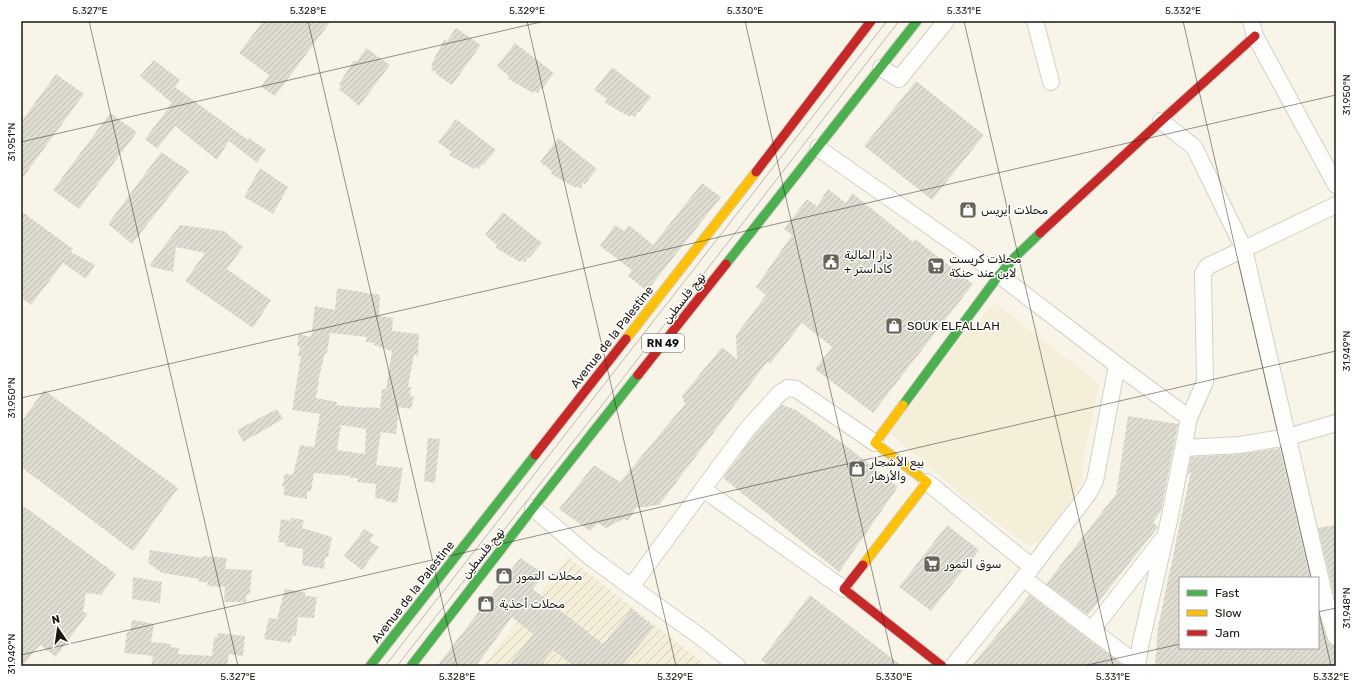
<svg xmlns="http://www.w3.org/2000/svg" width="1357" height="687" viewBox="0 0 1357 687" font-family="Rubik,Vazirmatn,sans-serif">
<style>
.built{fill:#f5efd9}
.industrial{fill:url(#industrial-furrows)}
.building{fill:url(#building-hatch);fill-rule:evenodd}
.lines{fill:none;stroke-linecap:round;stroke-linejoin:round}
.street-casing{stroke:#d2d0c6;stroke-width:18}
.fast-casing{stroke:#d2d0c6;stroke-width:11}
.slow-casing{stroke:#d2d0c6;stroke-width:11}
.jam-casing{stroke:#d2d0c6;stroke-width:11}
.street{stroke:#fefefc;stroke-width:16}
.fast{stroke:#4caf50;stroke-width:9}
.slow{stroke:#ffc107;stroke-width:9}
.jam{stroke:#c62828;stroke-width:9}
.tram{stroke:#bcbab8;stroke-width:1}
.ticks{fill:none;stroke:#19170f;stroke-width:1;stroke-opacity:0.45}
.labels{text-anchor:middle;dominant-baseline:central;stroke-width:3;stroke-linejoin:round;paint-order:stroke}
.shield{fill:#fff;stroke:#5e5d57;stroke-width:1}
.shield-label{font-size:11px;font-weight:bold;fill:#19170f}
.poi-label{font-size:12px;fill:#19170f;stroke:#fff;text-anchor:start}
.street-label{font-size:12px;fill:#19170f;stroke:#fff}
.neatline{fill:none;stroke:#19170f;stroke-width:1.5}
.ticks-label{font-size:10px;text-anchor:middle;fill:#19170f}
</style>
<defs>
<pattern id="industrial-furrows" width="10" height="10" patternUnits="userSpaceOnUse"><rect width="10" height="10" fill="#f5efd9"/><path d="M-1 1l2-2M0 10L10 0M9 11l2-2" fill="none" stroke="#d1ccb9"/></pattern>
<pattern id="building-hatch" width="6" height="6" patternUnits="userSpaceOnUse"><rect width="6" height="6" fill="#dfddd2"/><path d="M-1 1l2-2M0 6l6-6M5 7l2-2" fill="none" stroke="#bfbdb3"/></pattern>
</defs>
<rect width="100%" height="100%" fill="#f8f5e8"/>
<!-- built -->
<path class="built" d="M995,303L1100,384L1084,454L1082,483L1044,538L1033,545L1022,541L970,502L890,433L956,344Z"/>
<!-- industrial -->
<path class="industrial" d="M568,557L707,666H483Z"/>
<!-- building -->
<path class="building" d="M263,21H331L275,96L261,87L269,75L239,53Z
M456,28L481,45L452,85L436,74L437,72L431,70L433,66L431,65L444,40L447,41Z
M515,43L554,73L542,89L541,88L538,93L534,91L533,93L508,79L509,76L497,66Z
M366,48L390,65L359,106L344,93L339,90L341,86L339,84L354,60L357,62Z
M154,60L180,80L175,87L248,140L249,138L266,150L257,163L229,141L217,160L175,126L157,149L145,139L172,103L140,76Z
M612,67L651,97L639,112H637L635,117L631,115L630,117L605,103L607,99L594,90Z
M56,74L84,94L21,180V122Z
M916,81L984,135L932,200L864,146Z
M110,113L137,132L79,209L53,190Z
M456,119L496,150L483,165L482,164L479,169L475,167L474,169L449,155L451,152L438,142Z
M558,138L597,169L585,184L583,183L581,189L577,186L576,188L551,174L552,171L540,162Z
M161,152L189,171L132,244L108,224Z
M260,168L288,187L273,214L244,197Z
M702,183L721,197L647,291L628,276L632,270L600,246L615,225L624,231L629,225L653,245Z
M828,189L846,203L852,193L913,242L915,239L973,284L873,413L815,369L832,347L802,323L770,364L767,362L659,505L636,508L628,521L623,519L606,528L598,523L590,531L559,509L594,465L620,482L685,404L682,396L722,347L737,359L736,335L766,295L756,287L792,235L784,229L807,199L817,206Z
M21,211L73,249L71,252L95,265L86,279L63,263L31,305L21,297Z
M503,212L542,243L529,258L528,257L525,262L522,260L520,262L496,248L497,245L485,235Z
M180,225L224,231L243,247L227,269L271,300L253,328L185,281L205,253L176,247L173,272L149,266Z
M337,288L380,295L379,316L393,318L392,331L419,334L418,356L414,355L408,387H411L410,396L414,397L411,409L399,407L396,434L381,432L376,465L403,468L397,503L385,501V499L375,498L376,484L357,482L358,478H350L351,476L314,473L311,491H307V499L283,495L285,487L282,486L285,474L293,475L300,445L314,447L320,414L292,410L301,356H298L300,347L297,346L299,334L311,337L315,306L335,310ZM330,333L367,337L366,342L374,343V345L392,351L386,389H382L380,408L366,407V408L336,405L337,402L316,398L319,381H318L325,353H327ZM341,425L366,429L365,454L337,450Z
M44,390L178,488L133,551L21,467V422Z
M782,405L796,410L849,448L898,487L839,572L723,478L755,434Z
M277,409L283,419L243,442L237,430Z
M1128,416L1178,424L1161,511L1153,522L1158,527L1088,615L1046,584L1116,494Z
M428,438L440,439L435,483L424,481Z
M1280,448L1310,578H1180V648H1318V611L1327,640L1330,644L1336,646V666H1155L1158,627L1191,471L1187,476L1191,457L1241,454Z
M21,504L116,574L101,595L86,593L83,612L88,613L56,657L40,645L22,666H21Z
M291,518L304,520L302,528L332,537L328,557H325L324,569L302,565L303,549L285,546V543L278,542L281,519L290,521Z
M947,525L979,550L931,611L899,587Z
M1336,525V604L1318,528Z
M364,529L374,535L369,541L379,547L362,570L344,556Z
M150,550L203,558V556L227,558L225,569L252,570L250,594H247L246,602H224L225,587L207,586L208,582H199V579L162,573L148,563Z
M520,558L545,574L533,589L603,644L632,609L654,627L622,666H574L553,650L541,666H508L533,634L512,617L476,666H437Z
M133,577L162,582L160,603L132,599Z
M285,589L305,592V596L317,597L314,618L298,617L296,635L292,636L291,643L264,639L269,618L277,619Z
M810,595L902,666H769L761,660Z
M1030,595L1124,666H971Z
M132,620L154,624L151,642L171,644L170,647L179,648L178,654L212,656L214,637L217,638L218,633L245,636L243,656L229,654L227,666H151L153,656L124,653L127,632H130Z"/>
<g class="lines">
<!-- street casing -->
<g class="street-casing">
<path id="street" d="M1035,21L1051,82
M1251,21L1255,36L1336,185
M881,68L899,79L946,21
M1161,121L1194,147L1244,249L1208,266L1203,273L1205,382L1189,418
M818,148L999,275L1117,365L1189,418L1170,516L1141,642L1137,666
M1336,205L1244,249L1329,616L1336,637
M1184,448L1240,445L1288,437L1336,423
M927,482L1032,567L1088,494L1095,481L1117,365
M533,508L589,556L631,587L703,489
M1023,578L1137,664
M631,587L702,638L737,666
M844,589L703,489L748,428L780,393L788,388L796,389L875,443
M1092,630L1162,540
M953,666L1030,570"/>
</g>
<!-- fast casing -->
<g class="fast-casing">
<path id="fast" d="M726,264L917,21
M903,405L999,275L1015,257L1040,233
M370,666L535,455
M411,666L533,508L638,375"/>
</g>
<!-- slow casing -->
<g class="slow-casing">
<path id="slow" d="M626,339L756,172
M863,565L927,482L875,443L903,405"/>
</g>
<!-- jam casing -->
<g class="jam-casing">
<path id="jam" d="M756,172L871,21
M1040,233L1161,121L1255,36
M638,375L726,264
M535,455L626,339
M863,565L844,589L942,666"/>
</g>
<!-- street -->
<use href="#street" class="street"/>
<!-- fast -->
<use href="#fast" class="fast"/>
<!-- slow -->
<use href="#slow" class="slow"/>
<!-- jam -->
<use href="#jam" class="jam"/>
<!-- tram -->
<path class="tram" d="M385,666L887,21
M397,666L617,386L899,21"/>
</g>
<!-- ticks -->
<path class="ticks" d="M89,21L238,666M308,21L457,666M527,21L676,666M745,21L894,666M964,21L1113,666M1183,21L1311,578M21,142L545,21M21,398L1336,95M1318,608L1331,666M1318,612L1336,608M21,655L1336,351M1083,666L1180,644"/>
<!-- icons -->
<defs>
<g id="shop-square" transform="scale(0.9)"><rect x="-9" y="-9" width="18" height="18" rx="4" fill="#67655b" stroke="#fff"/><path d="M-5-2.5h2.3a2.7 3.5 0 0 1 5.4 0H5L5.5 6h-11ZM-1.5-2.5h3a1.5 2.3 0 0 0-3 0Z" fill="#fff"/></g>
<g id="civic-square" transform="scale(0.9)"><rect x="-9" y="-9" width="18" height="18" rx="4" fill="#67655b" stroke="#fff"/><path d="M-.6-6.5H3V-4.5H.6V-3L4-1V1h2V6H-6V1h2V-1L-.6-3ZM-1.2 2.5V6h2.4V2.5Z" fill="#fff"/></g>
<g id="supermarket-square" transform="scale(0.9)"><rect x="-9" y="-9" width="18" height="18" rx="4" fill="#67655b" stroke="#fff"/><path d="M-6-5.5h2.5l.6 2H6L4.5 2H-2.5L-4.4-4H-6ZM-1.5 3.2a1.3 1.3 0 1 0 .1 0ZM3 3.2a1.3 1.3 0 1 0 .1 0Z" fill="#fff"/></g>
</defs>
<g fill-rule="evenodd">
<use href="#shop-square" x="968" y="210"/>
<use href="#civic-square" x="831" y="262"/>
<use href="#supermarket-square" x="936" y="266"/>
<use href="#shop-square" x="894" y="326"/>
<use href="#shop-square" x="857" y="469"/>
<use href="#supermarket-square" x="932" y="564"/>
<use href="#shop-square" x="504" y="576"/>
<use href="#shop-square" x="486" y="604"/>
</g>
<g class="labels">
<!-- shield labels -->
<rect class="shield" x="642" y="334" width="42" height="18" rx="3"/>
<g class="shield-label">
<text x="663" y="343">RN 49</text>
</g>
<!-- poi labels -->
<g class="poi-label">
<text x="981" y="210">محلات ايريس</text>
<text x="844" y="255">دار المالية<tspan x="844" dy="14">+ كاداستر</tspan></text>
<text x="949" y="259">محلات كريست<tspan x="949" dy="14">لاين عند حنكة</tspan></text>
<text x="907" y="326">SOUK ELFALLAH</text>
<text x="870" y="462">بيع الأشجار<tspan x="870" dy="14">والأزهار</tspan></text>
<text x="945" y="564">سوق التمور</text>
<text x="517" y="576">محلات التمور</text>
<text x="499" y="604">محلات أحذية</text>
</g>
<!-- street labels -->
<g class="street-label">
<text transform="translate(684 298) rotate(-52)">نهج فلسطين</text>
<text transform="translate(612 337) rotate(-52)">Avenue de la Palestine</text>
<text transform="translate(483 553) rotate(-52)">نهج فلسطين</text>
<text transform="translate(413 592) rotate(-52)">Avenue de la Palestine</text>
</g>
</g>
<!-- border -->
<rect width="1357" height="687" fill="none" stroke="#ffffff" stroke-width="44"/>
<!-- legend -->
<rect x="1179" y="577" width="140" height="72" fill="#ffffff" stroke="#a3a29f"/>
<rect x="1187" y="590" width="20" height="6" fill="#4caf50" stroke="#a3a29f"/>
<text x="1215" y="597" font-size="12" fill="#19170f">Fast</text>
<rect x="1187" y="610" width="20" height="6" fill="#ffc107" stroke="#a3a29f"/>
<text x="1215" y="617" font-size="12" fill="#19170f">Slow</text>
<rect x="1187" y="630" width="20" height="6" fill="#c62828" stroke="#a3a29f"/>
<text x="1215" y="637" font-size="12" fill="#19170f">Jam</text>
<!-- north arrow -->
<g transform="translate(58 629) rotate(347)" stroke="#ffffff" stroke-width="3" paint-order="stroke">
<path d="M0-3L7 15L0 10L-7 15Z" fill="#19170f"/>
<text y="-6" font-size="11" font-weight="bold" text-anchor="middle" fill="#19170f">N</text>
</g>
<rect x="22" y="22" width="1313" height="643" class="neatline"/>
<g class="ticks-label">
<text x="90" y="14">5.327°E</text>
<text x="308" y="14">5.328°E</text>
<text x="527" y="14">5.329°E</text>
<text x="745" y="14">5.330°E</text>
<text x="964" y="14">5.331°E</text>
<text x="1183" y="14">5.332°E</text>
<text transform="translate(1346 95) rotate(-90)" y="4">31.950°N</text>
<text transform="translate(11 142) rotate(-90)" y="4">31.951°N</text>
<text transform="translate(1346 351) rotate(-90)" y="4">31.949°N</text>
<text transform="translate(11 398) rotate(-90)" y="4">31.950°N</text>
<text transform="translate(1346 608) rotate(-90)" y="4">31.948°N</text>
<text transform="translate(11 654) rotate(-90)" y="4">31.949°N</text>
<text x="238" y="680">5.327°E</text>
<text x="457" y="680">5.328°E</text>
<text x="675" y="680">5.329°E</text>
<text x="894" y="680">5.330°E</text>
<text x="1113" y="680">5.331°E</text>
<text x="1331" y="680">5.332°E</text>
</g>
</svg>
